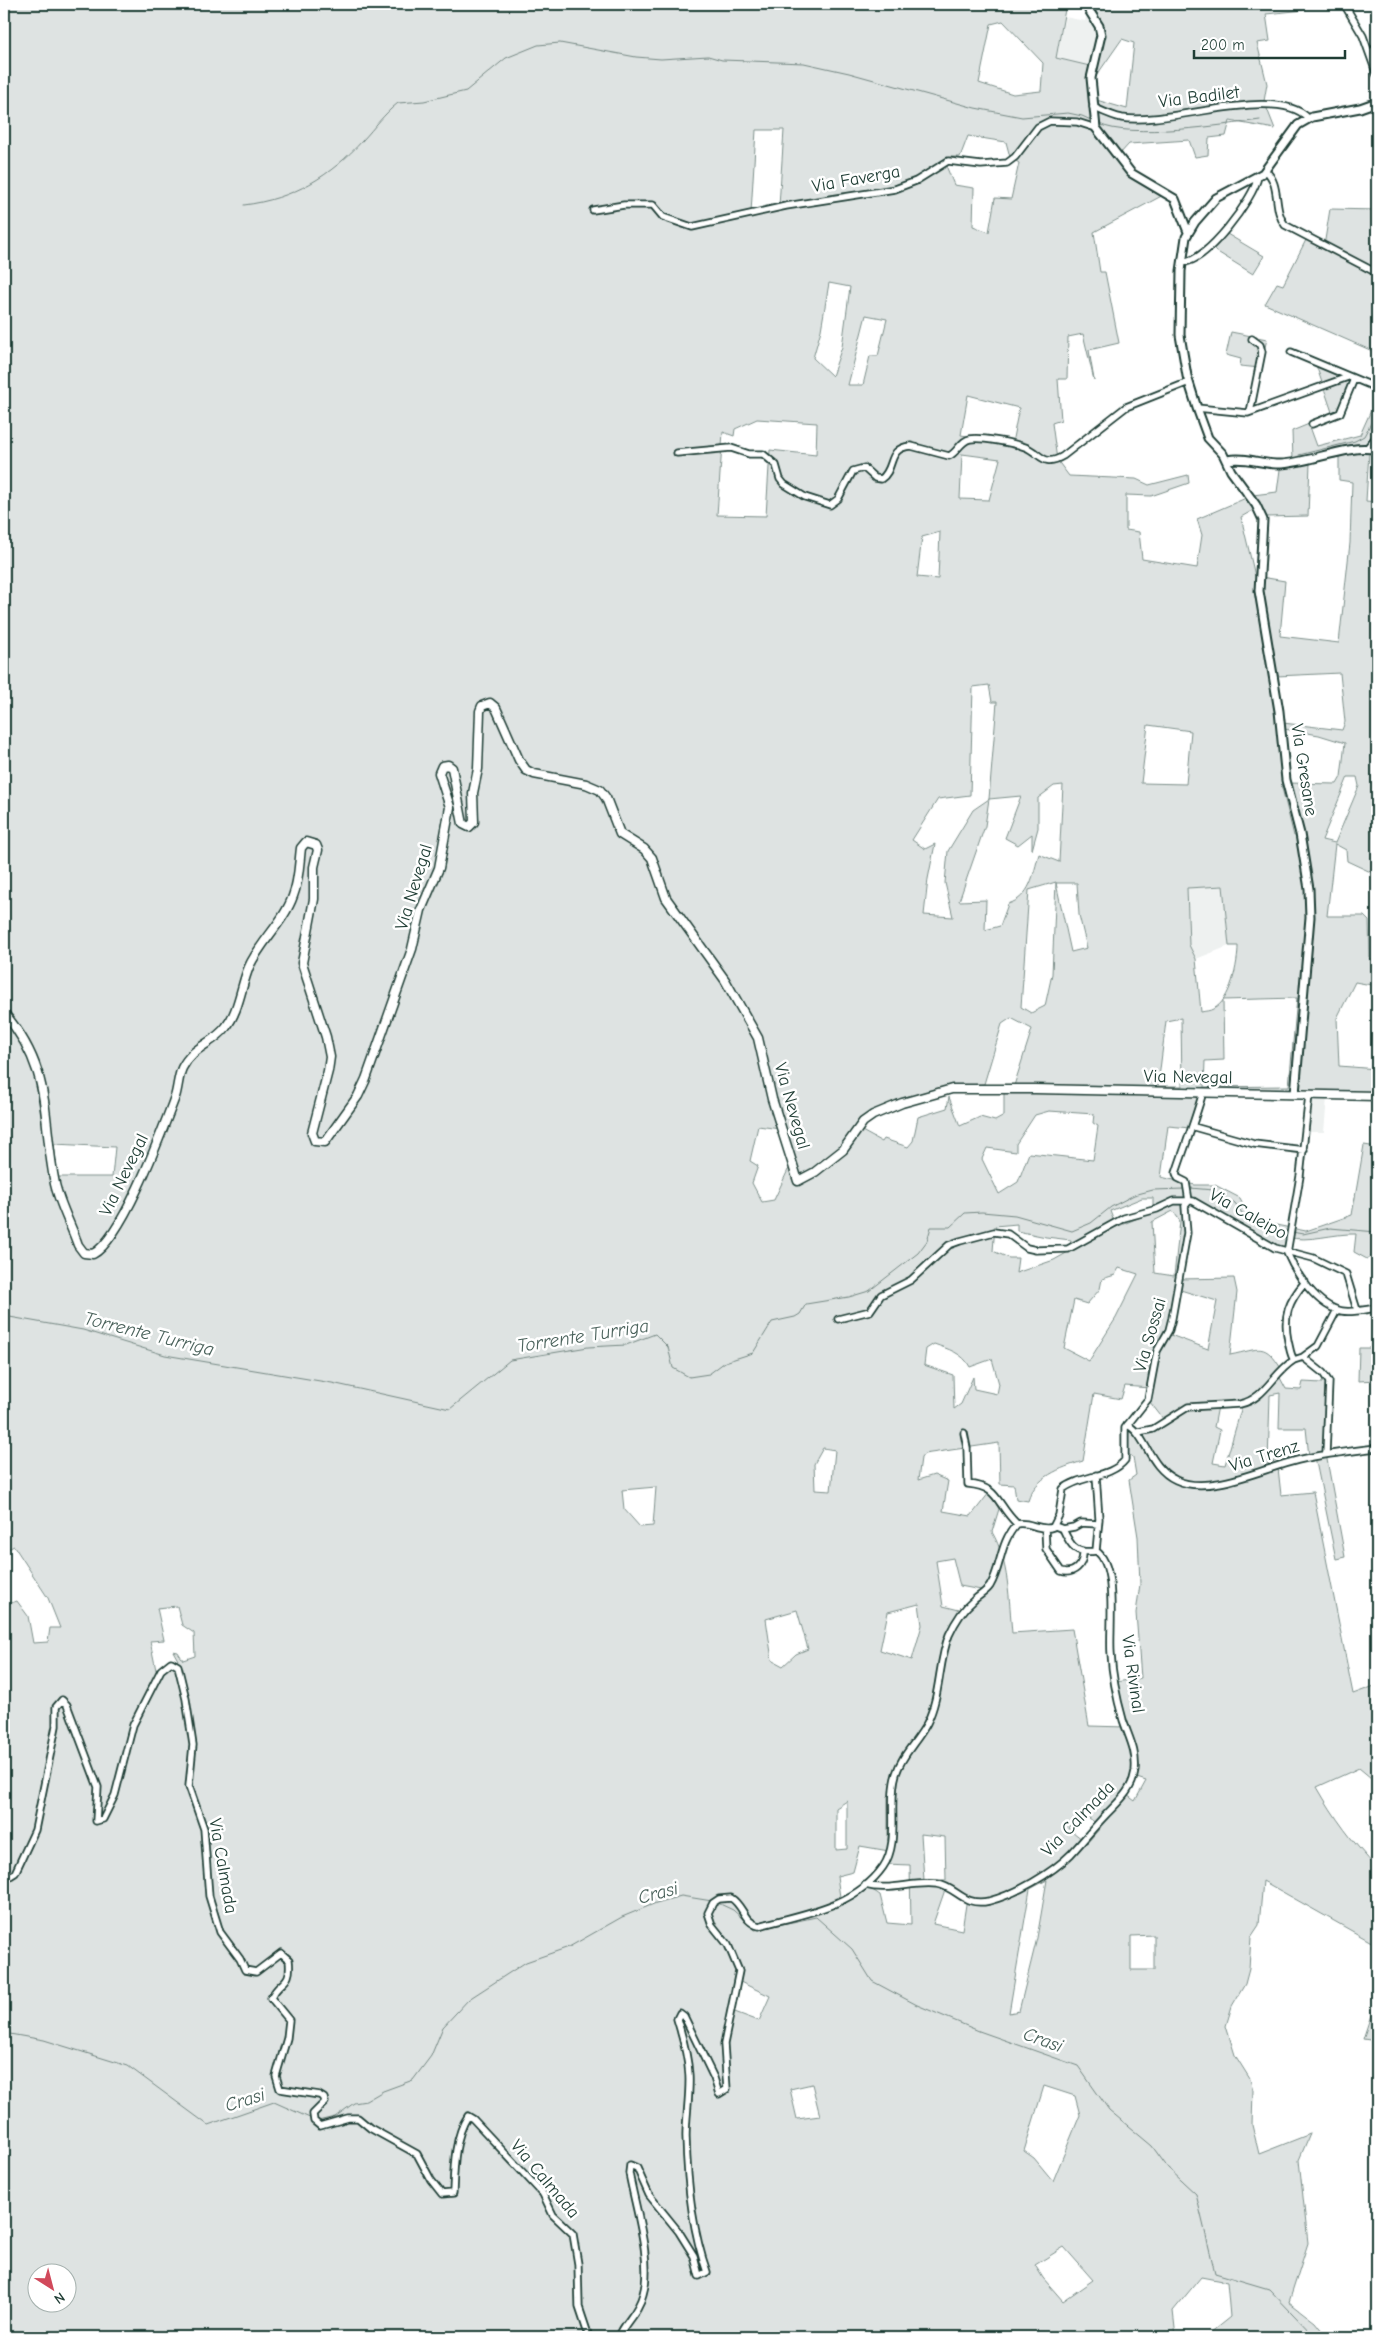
<svg xmlns="http://www.w3.org/2000/svg" width="1381" height="2341" viewBox="0 0 1381 2341" font-family="'Comic Neue',sans-serif">
<style>
.built{fill:#eef1f0}
.green{fill:#dee3e2;stroke:#7e908b;fill-rule:evenodd}
.lines{fill:none;stroke-linecap:round;stroke-linejoin:round}
.stream{stroke:#758883;stroke-width:1}
.minor-casing{stroke:#1f3d34;stroke-width:9}
.tertiary-casing{stroke:#1f3d34;stroke-width:11}
.secondary-casing{stroke:#1f3d34;stroke-width:11}
.minor{stroke:#fff;stroke-width:5.5}
.tertiary{stroke:#fff;stroke-width:7}
.secondary{stroke:#fff;stroke-width:8}
.labels{text-anchor:middle;dominant-baseline:central;stroke-width:5;stroke-linejoin:round;paint-order:stroke}
.street-label{font-size:18px;fill:#1f3d34;stroke:#fff}
.water-label{font-size:19px;font-style:italic;fill:#4a625b;stroke:#fff}
</style>
<rect width="100%" height="100%" fill="#fff"/>
<filter id="ink" filterUnits="userSpaceOnUse"><feTurbulence type="fractalNoise" baseFrequency=".02" numOctaves="2"/><feDisplacementMap in="SourceGraphic" scale="10" xChannelSelector="R" yChannelSelector="G"/><feConvolveMatrix kernelMatrix="1 2 1 2 8 2 1 2 1" color-interpolation-filters="sRGB"/></filter>
<g filter="url(#ink)">
<!-- built -->
<path class="built" d="M1088,11H1096L1105,31L1095,67L1056,58L1065,17L1085,21Z
M1223,886L1229,946L1196,959L1189,945L1187,887Z
M1307,1097L1327,1098L1324,1132H1304Z"/>
<!-- green -->
<path class="green" d="M4,4H1066L1056,58L1094,67L1105,31L1096,11V4H1303L1304,10L1266,14L1270,41L1257,43L1267,84L1264,101L1275,129L1230,121L1226,136L1209,138L1208,155L1195,157L1189,140L1129,144L1119,155L1131,171L1169,192L1094,232L1100,272H1105L1119,343L1089,350L1094,380L1083,334L1068,337L1067,379H1058L1061,420L1052,423L1057,460L1069,476L1136,479L1149,485L1188,475L1189,483L1151,496L1126,495V530L1139,532L1142,559L1197,568L1202,535L1197,519L1253,495L1277,492L1281,462L1293,460L1292,431L1309,424L1317,446L1360,435L1377,397V433L1364,451L1369,452L1366,501L1377,502V875L1347,861L1346,850L1335,844L1327,916H1364L1369,921L1370,959L1377,960V986L1355,982L1337,1018L1339,1066L1377,1069V1098L1199,1095L1190,1128L1168,1126L1161,1177L1195,1185H1215L1240,1198L1248,1213L1266,1223L1306,1231L1352,1215L1364,1145L1377,1147V1253L1367,1259L1354,1252L1356,1234C1333,1233 1309,1243 1287,1237L1285,1251L1213,1212L1189,1203L1183,1207L1186,1221L1179,1279L1234,1278L1237,1292L1230,1355C1261,1349 1264,1341 1282,1370L1278,1374L1286,1389L1301,1390L1303,1382L1322,1383L1323,1380L1332,1383L1326,1454L1345,1557L1336,1559L1315,1457H1309L1306,1428H1279L1280,1393L1270,1395L1268,1464L1277,1459L1281,1495L1313,1492L1353,1694L1377,1685V1783L1359,1768L1317,1787C1334,1817 1353,1843 1377,1868V1948L1375,1944L1263,1881L1259,1925L1251,1937L1249,1969L1245,1984L1232,2006L1226,2026L1235,2055L1250,2079L1253,2090L1252,2125L1259,2154L1310,2134L1299,2160L1308,2243L1289,2302L1315,2322L1327,2337H1205L1230,2317L1227,2282L1201,2277L1173,2311L1176,2337H4V1605L17,1601L28,1616L33,1643L48,1642L50,1628H60L48,1598L14,1546L4,1551ZM1003,21L1043,63L1041,91L1013,94L979,83L991,24ZM1122,39L1134,43L1127,109L1093,99L1092,82ZM756,130H784L779,206L751,213ZM968,136L1006,142L1010,157L1019,163L1011,199L995,198L989,232L973,226L974,188L954,185L947,168L950,157H960ZM829,283L850,287L842,347L832,376L813,358L821,330ZM866,315L887,319L878,356H870L863,385H848ZM968,395L1019,408L1012,443L961,435ZM757,419L817,423L816,455L770,450L766,516L717,515L723,432L734,436L735,429ZM962,454L1000,459L989,500L960,499ZM1339,457V480L1352,482L1350,543L1339,643L1280,636L1285,581L1255,576L1241,517L1259,507L1266,517L1308,516L1310,463ZM940,532L938,579L917,577L922,537ZM1340,673L1345,722L1342,730L1283,723L1277,676ZM989,685L992,702H997L989,799L973,810L948,851L945,883L953,917L924,915L928,879L935,844L925,849L912,840L938,799L970,795L973,687ZM1148,725L1191,731L1186,784L1141,783ZM1284,729L1319,735L1345,743L1341,777L1337,784L1287,783ZM1348,777H1357L1359,786L1335,843L1322,840ZM1287,783L1300,834L1294,836L1281,784ZM1063,785L1059,862L1039,854C1033,874 1031,897 1008,904L1000,926L985,930L986,900L959,901L985,826L989,799L1021,796L1005,838L1018,845L1032,834V850L1038,828V798L1054,786ZM1056,882L1052,974L1045,1006L1031,1013L1021,1007L1029,890ZM1056,883H1077L1079,915L1087,948L1071,952ZM1223,886L1229,946H1238C1238,963 1231,1001 1213,1009C1210,1011 1205,1011 1201,1012L1196,959L1189,945L1187,888ZM1297,998L1289,1086L1204,1087L1205,1061L1224,1060L1223,1000ZM1011,1018L1032,1029L1012,1092H1004V1116L995,1121L980,1117L960,1126L949,1097L947,1108L918,1117L913,1141L908,1147L884,1139L882,1142L862,1131L875,1112L904,1100L947,1086L984,1084L1002,1024ZM1181,1018L1182,1086H1158L1166,1021ZM1049,1111L1094,1114L1093,1123L1098,1126L1093,1160L1029,1153L1018,1182L999,1194L982,1159L987,1148L1016,1152V1144L1035,1115ZM758,1126L780,1129L792,1167L788,1170L774,1200L762,1202L752,1183L758,1166L750,1161ZM54,1144L115,1147L112,1177H58ZM1142,1198H1153V1212L1116,1227L1110,1211ZM1173,1211L1180,1221L1174,1276L1155,1273L1152,1222ZM1017,1224V1231L1046,1237L1071,1240L1070,1251L1054,1260L1016,1273L1018,1258H1009L993,1251L995,1226ZM1119,1268L1138,1274L1116,1318L1089,1361L1064,1348L1074,1300L1087,1304L1100,1289L1102,1279L1115,1275ZM1177,1289L1217,1301L1208,1349L1165,1333ZM934,1344C948,1349 963,1353 970,1367L992,1359L999,1384L997,1394L974,1389L973,1377L961,1404L954,1409L953,1375L924,1365L926,1349ZM1125,1386L1149,1388L1146,1397L1164,1420L1149,1428L1135,1432L1129,1424L1128,1454L1133,1457L1136,1475L1129,1480L1138,1537L1140,1584L1136,1613L1141,1678L1116,1682L1126,1727L1089,1726L1072,1629L1012,1633C1009,1600 1009,1561 992,1532L999,1509L989,1493L971,1516L943,1511L948,1481L934,1475L918,1480L921,1458L924,1454L999,1443L1000,1484L1014,1485L1016,1499L1028,1501C1035,1477 1060,1468 1083,1461L1094,1394L1121,1399ZM1218,1406H1242L1225,1465L1213,1463L1220,1430L1214,1427ZM823,1448L835,1450L831,1491L815,1490L814,1464ZM656,1487L653,1526L640,1527L624,1509L622,1490ZM953,1558L960,1586L981,1590L963,1611L943,1606L936,1561ZM919,1604L922,1625L912,1660L880,1650L888,1612ZM177,1606L182,1625L194,1633L195,1656L183,1660L178,1652L173,1651L178,1660L169,1669L166,1668L163,1673L156,1670L150,1641L164,1640L157,1608ZM797,1610L808,1649L796,1654L783,1666L772,1660L766,1619ZM1131,1776L1146,1781L1135,1801L1123,1792ZM897,1789L888,1840V1841V1796ZM847,1801V1849L836,1850V1808ZM1081,1812L1101,1827L1087,1843L1068,1828ZM921,1834L945,1837L946,1880H924ZM860,1846L889,1851L885,1864L910,1865L911,1925L887,1923L880,1895L865,1885L840,1897L837,1876L853,1872ZM1047,1880L1037,1938L1019,2011L1009,2013L1030,1889ZM947,1884L967,1898L962,1930L933,1924ZM1154,1935V1970H1131V1936ZM738,1981L770,1996L759,2021L732,2011ZM812,2084L820,2116L797,2119L790,2089ZM1044,2086L1075,2096L1080,2115L1053,2181L1034,2158L1024,2151ZM1064,2247L1093,2280L1063,2301L1043,2278L1035,2265ZM38,2274H68V2304H38Z
M1330,209L1377,210V353L1265,304L1277,283L1283,285L1307,238L1324,246Z
M1222,231L1264,256L1253,274L1211,248Z
M1231,332L1267,339L1260,368L1240,366L1241,359L1226,355Z
M1316,365L1354,380L1340,412L1333,415Z
M1359,1348H1377V1380L1358,1381Z
M1377,1974V2041L1363,2039L1375,2003Z"/>
<g class="lines">
<!-- stream -->
<path class="stream" d="M1099,124C1130,139 1223,125 1260,120
M244,205C293,199 331,176 363,140C375,127 384,114 398,103L424,101L466,91L506,58L538,45L560,43L636,57L661,59L708,56L722,60L804,63L849,73L975,108L1022,117L1068,113L1082,116L1093,121
M1299,455L1355,441L1364,436L1377,412
M1190,1188L1213,1190L1235,1203L1245,1217L1288,1232
M1292,1232L1303,1234L1330,1228L1377,1232
M4,1316L83,1330L165,1355L332,1383L450,1409L510,1360L588,1347L626,1345L655,1334L668,1347L673,1368L689,1377L709,1374L725,1362L753,1353L772,1322L795,1317L800,1314L806,1304L849,1297L869,1291L918,1253L927,1241L931,1227H950L965,1213L982,1212L1015,1215L1072,1231L1091,1223L1111,1207L1134,1195L1153,1190L1184,1189
M718,1903L733,1910L755,1930L816,1917L852,1949L872,1981L917,2005L979,2031L1078,2066L1109,2110L1152,2146L1168,2168L1196,2194L1215,2273L1269,2289L1315,2337
M4,2033L44,2040L128,2066L208,2125L274,2102L312,2119
M318,2121L335,2117L354,2103L366,2101L383,2091L413,2080L431,2056L443,2027L469,1999L526,1962L569,1947L622,1917L656,1903L681,1896L712,1901"/>
<!-- minor casing -->
<g class="minor-casing">
<path id="minor" d="M1344,4L1363,36L1377,75
M1370,54L1377,46
M1093,107C1102,111 1112,116 1122,118C1168,126 1276,84 1308,118
M1265,170C1282,185 1272,208 1285,225L1377,273
M593,210L624,205H653L663,217L692,227L786,206L895,189L916,181L948,161L981,165L1007,163L1015,157L1038,127L1050,121L1077,122L1096,128
M1183,262C1206,263 1254,198 1258,177
M1291,352L1377,388
M1197,408L1248,413L1348,377
M1250,412L1262,352L1260,345L1252,339
M1312,424L1340,413L1354,379
M1367,448L1377,436
M677,453L731,448L749,454H763L776,465L780,479L784,484L805,497L830,505L838,499L853,471L864,468L875,478L881,479C896,469 886,448 911,446L949,456C958,452 960,441 970,439C981,437 1014,443 1025,447C1041,453 1043,468 1063,456L1126,407L1189,382
M1309,1095L1300,1176L1287,1253C1296,1274 1318,1307 1342,1311C1353,1313 1367,1309 1377,1308
M1194,1127L1254,1144L1304,1150
M1189,1201L1186,1182L1178,1178L1176,1173C1185,1146 1195,1120 1203,1092
M1305,1282C1288,1302 1283,1316 1288,1341C1290,1348 1290,1354 1294,1360L1303,1357L1323,1373L1329,1382L1326,1454
M838,1319L870,1311L881,1295L911,1280L949,1245L960,1241L994,1232L1008,1234L1027,1248L1036,1250L1068,1249L1124,1218L1157,1209L1174,1201H1193L1275,1248L1313,1258L1346,1274L1357,1310
M1303,1357L1318,1346L1337,1310
M1127,1425C1146,1433 1148,1467 1176,1480C1210,1496 1263,1468 1298,1460C1324,1454 1351,1451 1377,1448
M1138,1432L1153,1429L1188,1407L1240,1404C1265,1399 1273,1373 1294,1360
M964,1433L967,1448L968,1484C1000,1487 995,1503 1017,1524
M1096,1475L1099,1519L1096,1551
M1045,1529L1046,1549L1061,1571C1074,1575 1083,1565 1083,1553
M1063,1529L1074,1527L1081,1523L1098,1524
M4,1880L15,1873L35,1830L56,1726V1707L62,1700L67,1705L98,1787L96,1821L103,1819L115,1795L133,1725L161,1670L171,1662L178,1666L186,1699L193,1745L189,1786L204,1829L209,1896L220,1932L240,1959L245,1970L256,1972L281,1953L289,1960C292,1986 280,1979 271,1998L289,2020L287,2038L276,2076L280,2089L319,2095L324,2098L325,2102L313,2114L314,2121L320,2126L348,2118H358L370,2128L417,2154L431,2180L442,2194L453,2193C454,2169 454,2137 468,2116L473,2119L543,2194L553,2215L573,2234L578,2264L579,2307L589,2337
M865,1885C890,1892 912,1881 937,1884C957,1887 963,1907 989,1901C1016,1894 1051,1874 1071,1854C1081,1843 1091,1831 1101,1820C1115,1804 1132,1793 1135,1771C1137,1751 1129,1738 1123,1720C1117,1699 1112,1674 1111,1653C1109,1629 1118,1565 1096,1551C1076,1554 1071,1547 1063,1529L1055,1526
M619,2337C624,2322 638,2314 643,2294C653,2261 635,2207 629,2173L630,2165L637,2168L649,2195L679,2232L694,2256L699,2276L707,2272C692,2230 687,2181 686,2136C686,2116 690,2095 689,2075C688,2057 682,2035 677,2019L680,2013L684,2016L714,2078L719,2094L727,2089L724,2044L739,1971L728,1945L712,1925L708,1913L713,1903L719,1899L731,1898C744,1906 743,1922 759,1926C802,1914 855,1907 883,1867C901,1841 887,1803 896,1774C902,1754 918,1741 927,1723C941,1695 938,1663 949,1635C955,1622 962,1610 973,1601C978,1596 986,1592 990,1586C1002,1566 999,1543 1017,1524C1029,1521 1041,1532 1053,1527L1059,1515L1063,1489C1080,1475 1111,1478 1125,1460V1428L1148,1399L1157,1351L1169,1330L1172,1318L1187,1233L1185,1206L1189,1201"/>
</g>
<!-- tertiary casing -->
<g class="tertiary-casing">
<path id="tertiary" d="M1085,4L1099,26L1101,35L1091,78L1096,128L1131,173L1175,199L1188,232
M1227,460C1246,456 1263,465 1281,464C1310,463 1350,443 1377,450
M1295,1094L1310,917L1309,889L1300,834L1286,780L1279,711L1259,591L1263,520L1256,505L1231,471L1223,454L1208,438L1197,408L1187,376L1180,335L1181,271L1186,237L1195,222L1216,198L1263,173L1298,125L1312,117L1360,108L1377,102"/>
</g>
<!-- secondary casing -->
<g class="secondary-casing">
<path id="secondary" d="M4,1013C54,1072 41,1115 55,1184C60,1205 71,1225 78,1245L84,1253L93,1254C123,1238 162,1131 175,1097C178,1088 178,1077 182,1068C193,1046 213,1044 226,1027C239,1011 241,986 249,967C260,942 284,922 293,896C299,881 299,864 301,848L306,842L316,845L318,850L314,867V899L302,963L326,1037L330,1057L328,1071L312,1133L315,1141L325,1142L358,1096L366,1079L412,949L421,910L439,868L450,807L439,773L442,766L448,765L452,768L463,824L469,827L474,822L473,793L478,769L480,711L482,706L490,703L496,708L519,760L526,770L534,774L586,784L600,790L606,798L620,834L644,849L652,858L666,898L725,980L758,1038L772,1099L798,1181L815,1172L843,1150L863,1122L873,1115L902,1103L952,1089H1035L1377,1096"/>
</g>
<!-- minor -->
<use href="#minor" class="minor"/>
<!-- tertiary -->
<use href="#tertiary" class="tertiary"/>
<!-- secondary -->
<use href="#secondary" class="secondary"/>
</g>
</g>
<g class="labels">
<!-- street labels -->
<g class="street-label">
<text transform="translate(1199 97) rotate(-7)">Via Badilet</text>
<text transform="translate(856 179) rotate(-10)">Via Faverga</text>
<text transform="translate(1304 770) rotate(81)">Via Gresane</text>
<text transform="translate(414 887) rotate(-73)">Via Nevegal</text>
<text transform="translate(1188 1077) rotate(1)">Via Nevegal</text>
<text transform="translate(792 1106) rotate(74)">Via Nevegal</text>
<text transform="translate(124 1175) rotate(-64)">Via Nevegal</text>
<text transform="translate(1248 1214) rotate(29)">Via Caleipo</text>
<text transform="translate(1150 1335) rotate(-74)">Via Sossai</text>
<text transform="translate(1264 1456) rotate(-17)">Via Trenz</text>
<text transform="translate(1133 1674) rotate(82)">Via Rivinal</text>
<text transform="translate(1078 1819) rotate(-46)">Via Calmada</text>
<text transform="translate(223 1866) rotate(80)">Via Calmada</text>
<text transform="translate(545 2179) rotate(50)">Via Calmada</text>
</g>
<!-- water labels -->
<g class="water-label">
<text transform="translate(149 1334) rotate(14)">Torrente Turriga</text>
<text transform="translate(583 1336) rotate(-9)">Torrente Turriga</text>
<text transform="translate(658 1893) rotate(-15)">Crasi</text>
<text transform="translate(1043 2040) rotate(20)">Crasi</text>
<text transform="translate(245 2100) rotate(-17)">Crasi</text>
</g>
</g>
<!-- margin -->
<rect width="1381" height="2341" fill="none" stroke="#fff" stroke-width="20"/>
<rect x="10" y="10" width="1361" height="2321" fill="none" stroke="#1f3d34" stroke-width="2" filter="url(#ink)"/>
<!-- north arrow -->
<g transform="translate(52 2288) rotate(144)"><circle r="24" fill="#ffffff" stroke="#a5b1ae"/>
<path d="M0-4L9 19L0 12L-9 19Z" fill="#d1495b"/>
<text y="-8" font-size="14" font-weight="bold" text-anchor="middle" fill="#1f3d34">N</text>
</g>
<!-- scale -->
<path d="M1194 50v8h151v-8" fill="none" stroke="#1f3d34" stroke-width="2.5"/>
<text x="1201" y="50" font-size="15" fill="#1f3d34" stroke="#ffffff" stroke-width="4" paint-order="stroke">200 m</text>
</svg>
